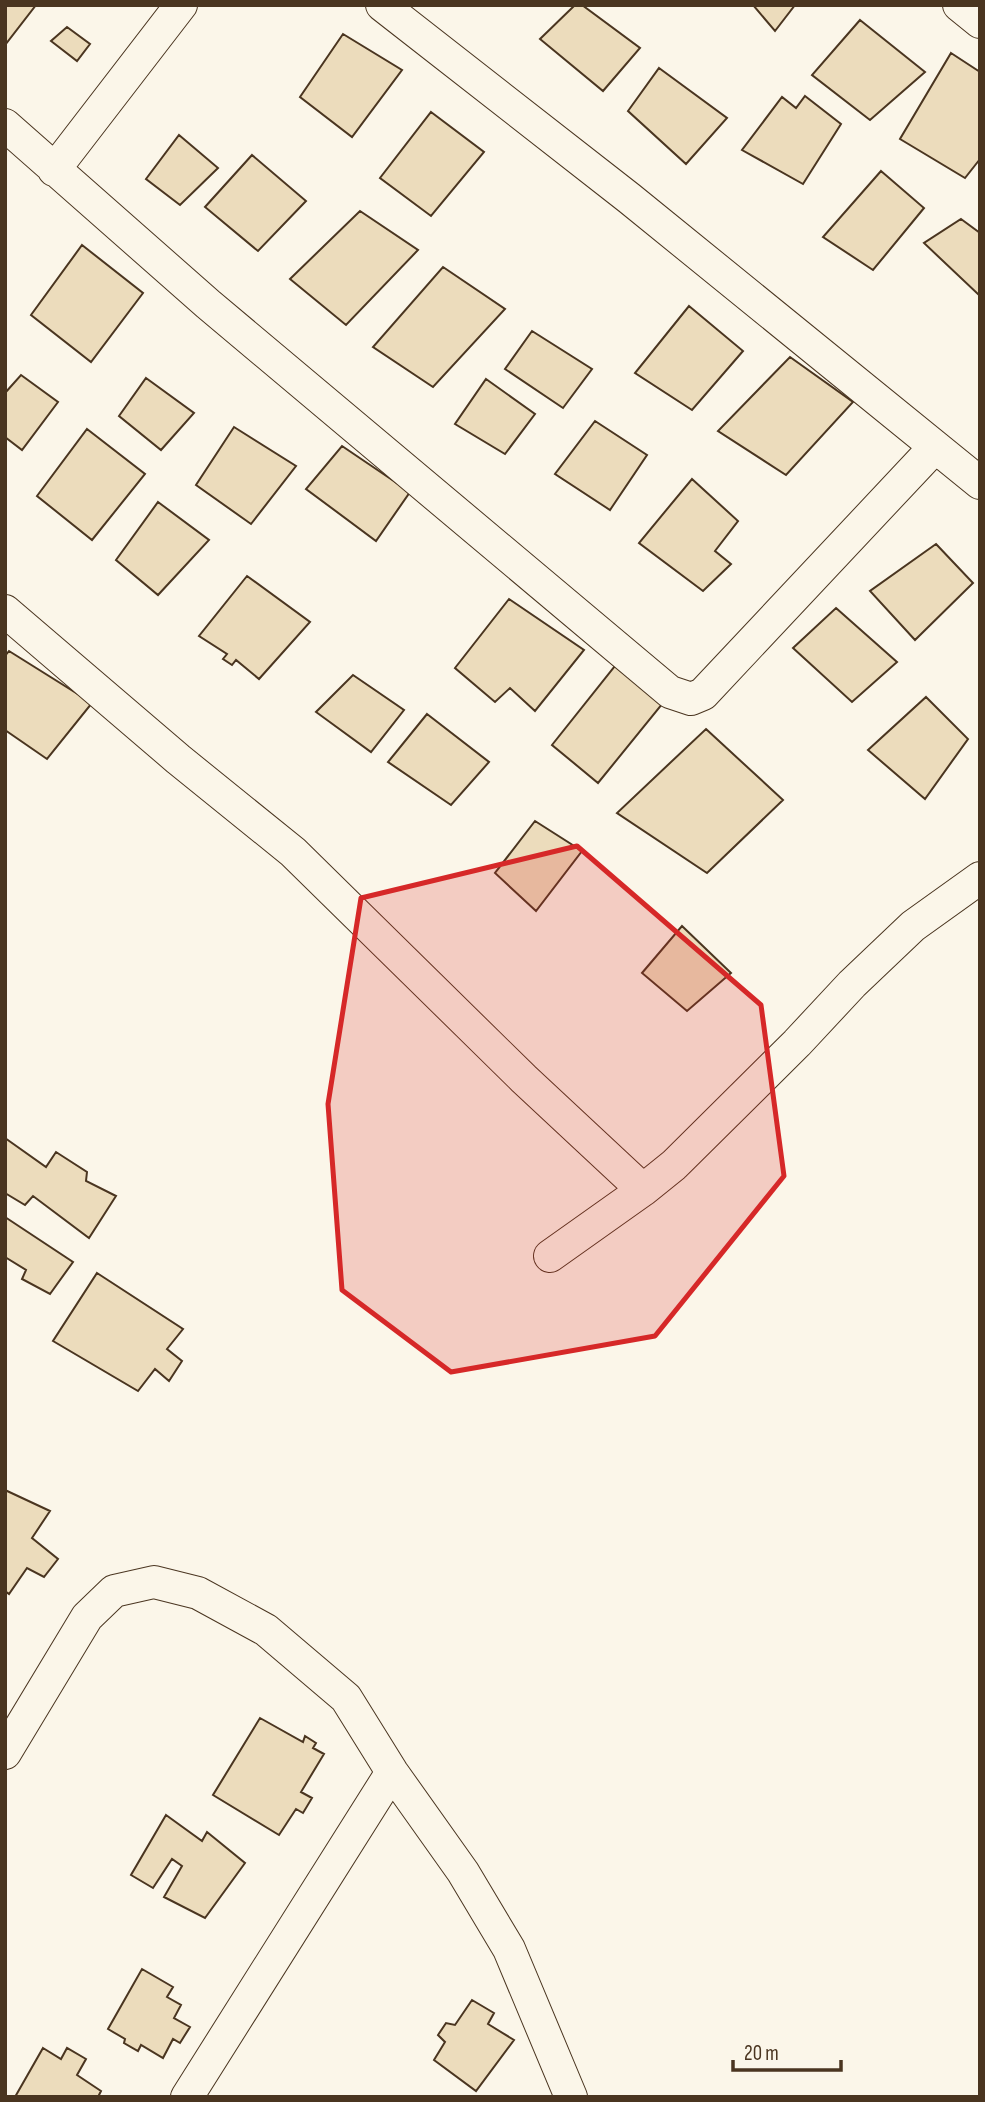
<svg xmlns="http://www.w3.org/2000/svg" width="985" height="2102" viewBox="0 0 985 2102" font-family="'Sofia Sans Condensed',sans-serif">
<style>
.building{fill:#ecdcbc;stroke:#4a3520;stroke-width:2}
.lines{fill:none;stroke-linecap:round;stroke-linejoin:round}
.street-casing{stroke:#4a3520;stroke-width:34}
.street{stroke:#fbf6e9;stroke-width:32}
.marked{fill:#d62828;fill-opacity:0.2;stroke:#d62828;stroke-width:5;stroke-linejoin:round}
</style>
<rect width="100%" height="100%" fill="#fbf6e9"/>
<!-- building -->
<path class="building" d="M5,5H36L5,45Z
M575,5H582L640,48L603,91L540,39Z
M753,5H795L775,31Z
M860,20L925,72L870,120L812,75Z
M67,27L90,44L77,61L51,41Z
M343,34L402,70L352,137L300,97Z
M951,53L980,72V159L965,178L900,139Z
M659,68L727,118L686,164L628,111Z
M805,96L841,124L803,184L742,150L782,97L796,108Z
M431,112L484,152L431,216L380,178Z
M179,135L218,168L180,205L146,179Z
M252,155L306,201L258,251L205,207Z
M881,171L924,208L873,270L823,237Z
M360,211L418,250L346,325L290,279Z
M961,219L980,233V296L924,243Z
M82,245L143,293L91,362L31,315Z
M443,267L505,309L433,387L373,347Z
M689,306L743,351L692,410L635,373Z
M532,331L592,369L563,408L505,369Z
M790,357L853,402L786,475L718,431Z
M21,375L58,402L22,450L5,437V393Z
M146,378L194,413L161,450L119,416Z
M486,379L535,414L505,454L455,424Z
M595,421L647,455L610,510L555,474Z
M234,427L296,466L251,524L196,485Z
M87,429L145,474L92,540L37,496Z
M342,446L410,492L376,541L306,489Z
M692,479L738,521L715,551L731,564L703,591L639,543Z
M158,502L209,540L158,595L116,560Z
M936,544L973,583L915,640L870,591Z
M247,576L310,622L259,679L236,660L232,665L223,659L227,654L199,636Z
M509,599L584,650L535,711L510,688L495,702L455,668Z
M836,608L897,662L852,702L793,648Z
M9,651L92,703L47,759L5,730V656Z
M615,666L663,703L598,783L552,745Z
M353,675L404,710L371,752L316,712Z
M926,697L968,739L925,799L868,750Z
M427,714L489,762L451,805L388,762Z
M706,729L783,800L707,873L617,813Z
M535,821L582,851L536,911L495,873Z
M682,926L731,973L687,1011L642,973Z
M5,1138L46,1167L56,1152L87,1172L86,1181L116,1196L89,1238L33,1196L25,1205L5,1193Z
M5,1217L73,1262L50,1294L22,1279L26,1270L5,1257Z
M97,1273L183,1329L167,1349L182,1361L169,1381L155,1369L138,1391L53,1341Z
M5,1490L50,1511L32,1538L58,1559L44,1577L27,1568L9,1594L5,1591Z
M260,1718L303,1742L305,1736L316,1743L313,1748L324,1754L301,1792L312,1798L303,1813L296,1809L279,1835L213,1795Z
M166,1815L202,1841L207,1832L245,1863L205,1918L164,1897L182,1866L172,1859L153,1888L131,1875Z
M142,1969L173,1987L167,1997L181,2005L174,2018L190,2027L180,2043L173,2039L163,2058L141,2045L138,2051L124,2043L125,2039L108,2029Z
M472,2000L494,2013L488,2024L514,2040L476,2091L434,2060L445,2042L438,2035L446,2023L455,2025Z
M43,2048L61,2059L67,2048L86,2059L77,2075L101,2091L98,2097H15Z"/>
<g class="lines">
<!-- street casing -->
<g class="street-casing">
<path id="street" d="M382,5L629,198L980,483
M959,5L980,22
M5,125L208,304L670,692L691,699L703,694L934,448
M54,170L181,5
M5,611L178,759L293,852L524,1079L643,1190
M550,1256L643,1190L674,1165L797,1043L852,984L913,926L980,878
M5,1753L87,1617L114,1591L154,1582L198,1593L266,1630L346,1698L392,1772L463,1872L509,1949L571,2097
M187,2097L392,1772"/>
</g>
<!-- street -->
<use href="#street" class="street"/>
</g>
<!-- marked area -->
<path class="marked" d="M577,846L761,1005L784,1176L655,1336L451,1372L342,1290L328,1104L361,898Z"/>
<!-- border -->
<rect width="985" height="2102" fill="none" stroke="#4a3520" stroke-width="14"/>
<!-- scale -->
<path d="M733 2060v10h108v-10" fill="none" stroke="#4a3520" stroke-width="3.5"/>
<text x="744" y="2060" font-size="21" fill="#4a3520" stroke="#fbf6e9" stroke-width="5" paint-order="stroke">20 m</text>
</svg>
